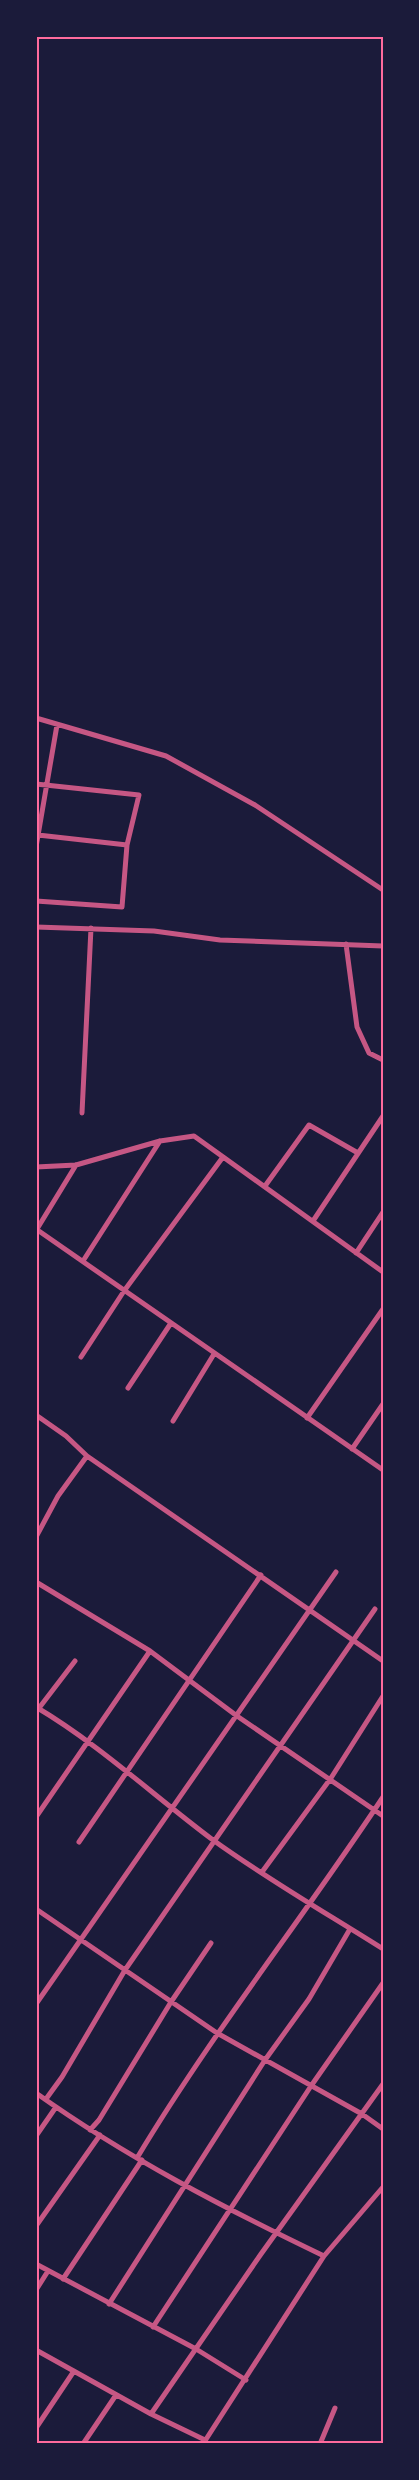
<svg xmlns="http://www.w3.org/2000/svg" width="419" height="2480" viewBox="0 0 419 2480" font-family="Roboto,sans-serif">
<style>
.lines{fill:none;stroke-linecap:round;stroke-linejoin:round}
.minor{stroke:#c65784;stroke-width:5}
.neatline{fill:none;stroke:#ff6b9d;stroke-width:2}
</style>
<rect width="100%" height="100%" fill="#1b1b3a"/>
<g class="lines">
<!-- minor -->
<path class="minor" d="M36,718L166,756L255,805L383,890
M36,784L139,795L127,845L38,835
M36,847L57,725
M36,901L122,907L127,845
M36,927L154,931L220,940L383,946
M346,944L357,1027L369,1053L383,1060
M82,1113L91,928
M36,1167L76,1165L160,1141L194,1136L383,1272
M265,1186L309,1125L358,1153
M313,1221L383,1116
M36,1229L383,1470
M37,1229L76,1165
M356,1253L383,1212
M83,1261L160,1141
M81,1357L124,1291L223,1157
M128,1388L171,1323
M36,1415L66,1436L87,1456L383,1661
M307,1418L383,1309
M173,1421L214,1354
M352,1449L383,1404
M36,1537L58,1496L87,1456
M36,1582L150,1651L237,1716L383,1816
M36,1707C100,1745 154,1796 213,1840C267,1879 326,1913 383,1949
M36,1712L75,1661
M36,1817L150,1651
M79,1842L261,1575
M262,1872L331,1778L383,1696
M36,1909L217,2033L362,2114L383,2129
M36,2004L336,1572
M36,2093C126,2157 224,2208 324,2256
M46,2099L62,2077L125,1970L375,1609
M90,2130L99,2120L171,2002L211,1943
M36,2136L56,2107
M137,2158C212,2033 303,1918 383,1797
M36,2226L100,2135
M36,2264L196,2349L246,2380
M63,2279L142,2160
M36,2290L48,2271
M109,2304L265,2060L309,1999L350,1929
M153,2327L311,2086L383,1983
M36,2350L151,2414L205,2440
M151,2414L261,2254L383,2084
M36,2428L74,2371
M83,2444L116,2395
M203,2444L324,2256L383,2187
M320,2444L335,2408"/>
</g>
<!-- border -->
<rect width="419" height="2480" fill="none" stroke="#1b1b3a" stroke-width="75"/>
<rect x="38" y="38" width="344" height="2404" class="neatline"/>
</svg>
